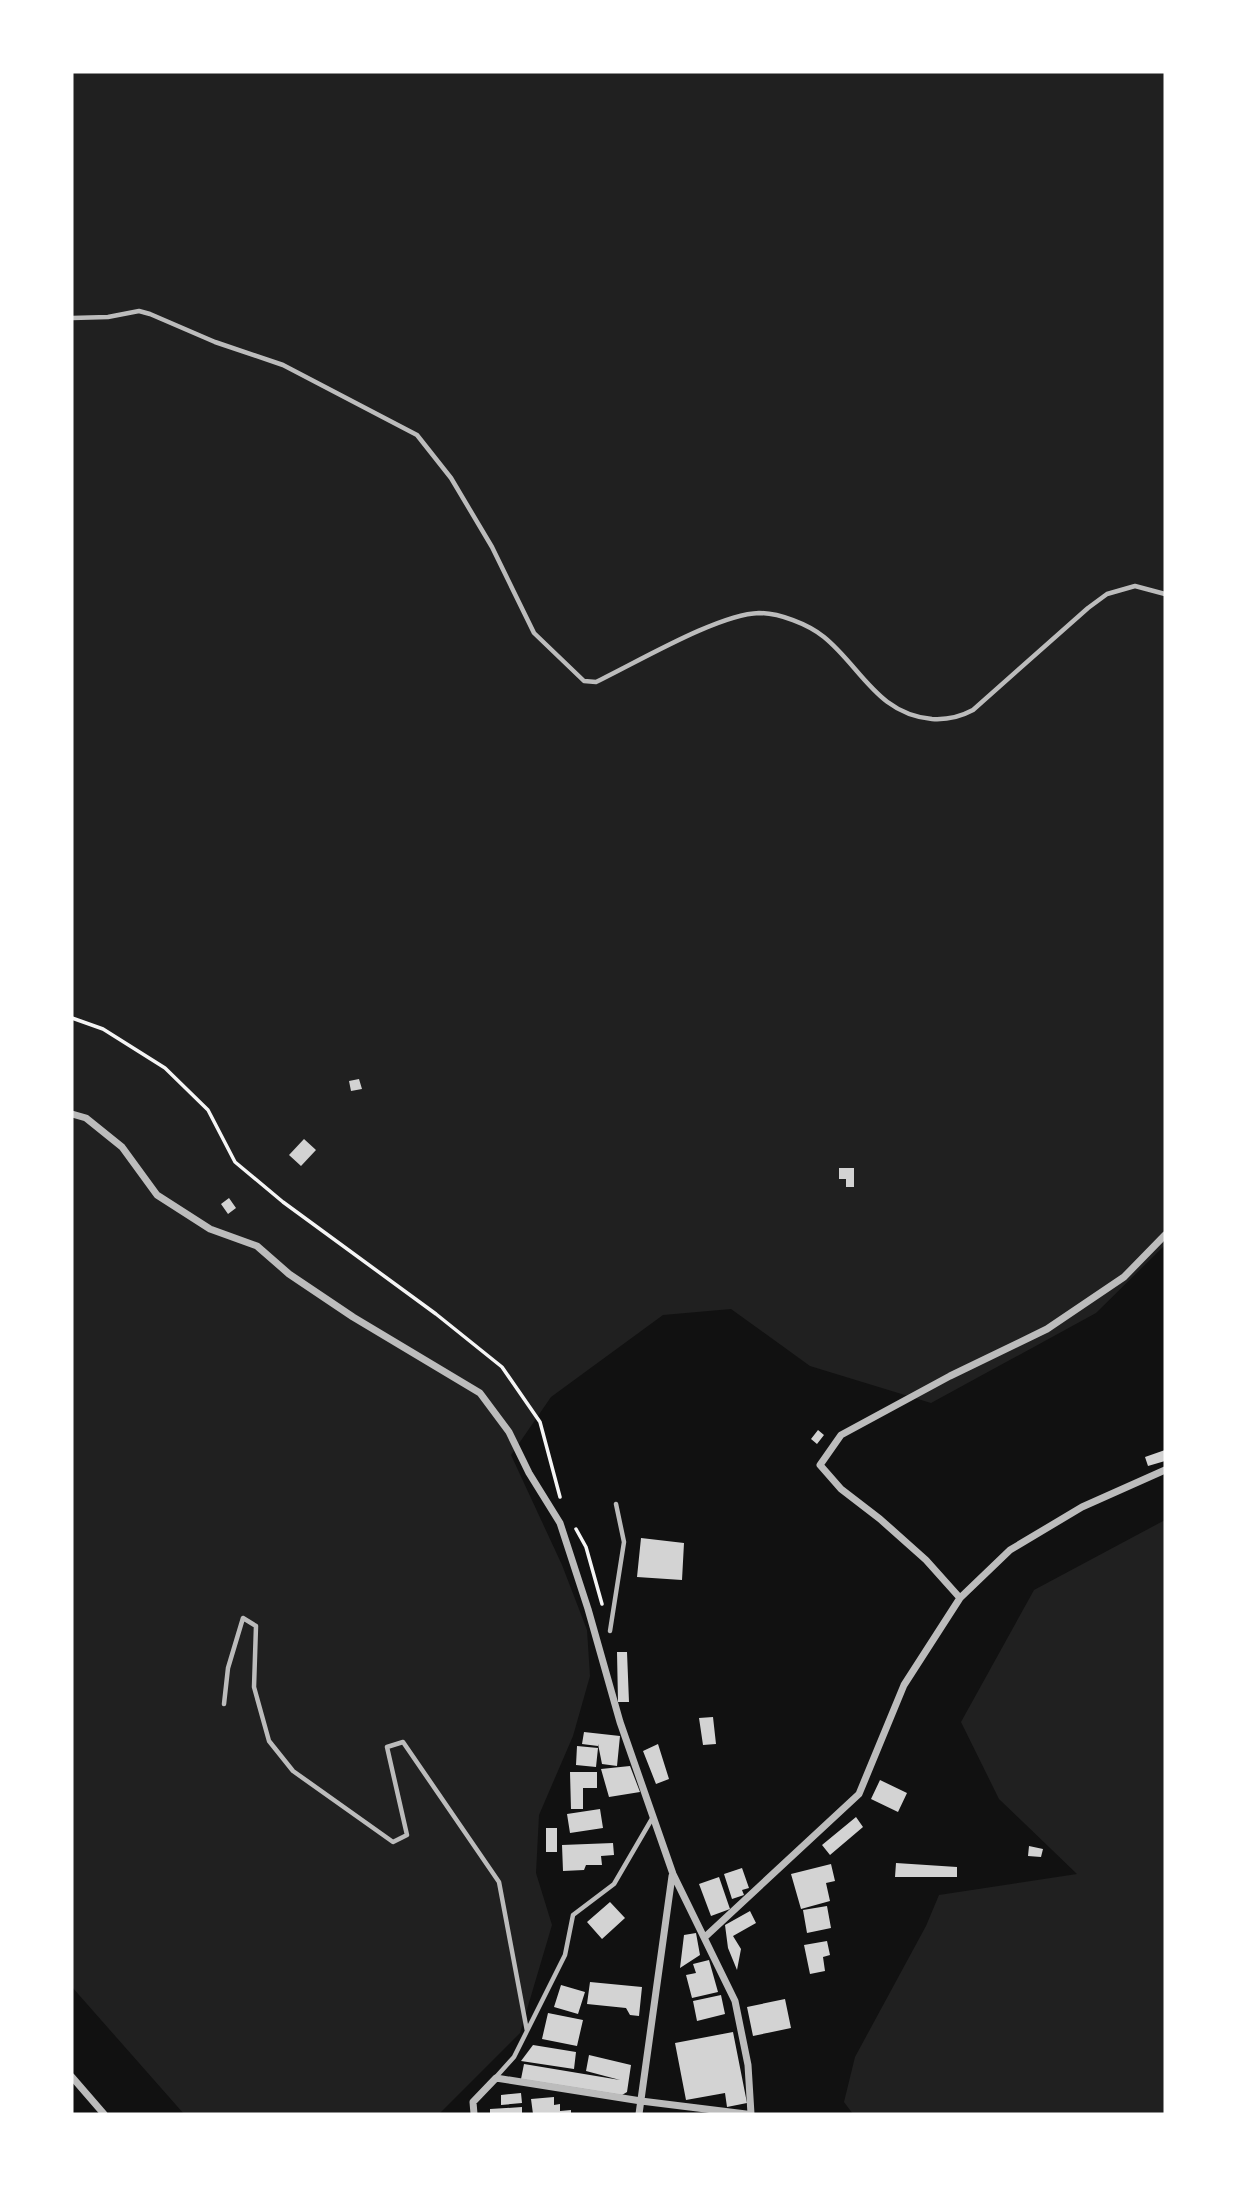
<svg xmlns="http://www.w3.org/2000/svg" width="1237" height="2186" viewBox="0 0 1237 2186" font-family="'PT Sans',sans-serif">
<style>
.green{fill:#202020}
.building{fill:#d3d3d3}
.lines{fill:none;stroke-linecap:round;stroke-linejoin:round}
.path{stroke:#f5f5f5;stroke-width:3.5}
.service{stroke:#bcbcbc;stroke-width:4.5}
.minor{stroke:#bcbcbc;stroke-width:7}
</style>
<rect width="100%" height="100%" fill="#111"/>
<!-- green -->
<path class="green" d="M72,72H1165V1245L1096,1313L931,1403L810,1366L731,1309L663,1315L551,1397L511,1455L562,1565L587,1630L590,1676L573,1736L539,1815L536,1873L552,1925L520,2033L439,2114H184L72,1987Z
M1165,1520V2114H853L844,2102L855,2057L926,1926L939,1895L1077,1874L999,1799L961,1722L1034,1590Z"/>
<!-- building -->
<path class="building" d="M359,1079L362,1089L351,1091L349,1081Z
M304,1139L316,1150L301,1166L289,1155Z
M839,1168H854V1187H846V1179H839Z
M229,1198L236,1208L228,1214L221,1204Z
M818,1430L824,1435L817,1444L811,1439Z
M1165,1450V1461L1148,1466L1145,1457Z
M641,1538L684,1543L682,1580L637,1577Z
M617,1652H627L629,1702H618Z
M713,1717L716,1744L703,1745L699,1718Z
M584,1732L620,1736L617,1766L602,1764L598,1744V1746L582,1744Z
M658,1744L669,1779L656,1784L643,1751Z
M577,1746L598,1748L596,1767L576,1765Z
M630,1766L640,1792L609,1797L601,1769Z
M570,1772H597V1788H583V1809H571Z
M880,1780L907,1793L898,1812L871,1799Z
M600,1809L603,1828L570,1833L567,1814Z
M856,1817L863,1827L830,1855L822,1845Z
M546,1828H557V1852H546Z
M613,1843L614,1855L601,1856L602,1865H586L584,1870L563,1871L562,1845Z
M1029,1846L1043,1849L1041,1857L1028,1856Z
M896,1863L957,1867V1877H895Z
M831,1864L835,1881L826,1883L830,1901L801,1909L791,1874Z
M742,1868L749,1888L742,1890L744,1895L732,1899L724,1874Z
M719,1877L730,1909L711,1916L699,1884Z
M610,1902L625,1918L602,1939L587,1922Z
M827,1906L831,1928L807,1933L803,1910Z
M750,1911L756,1923L733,1936L741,1949L737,1970L728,1948L725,1925Z
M696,1933L700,1955L680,1968L684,1935Z
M827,1941L830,1955L823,1957L825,1971L810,1974L804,1945Z
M709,1960L718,1992L692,1998L686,1975L696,1973L693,1964Z
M590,1982L642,1987L639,2016L630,2015L626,2008L587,2004Z
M561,1985L585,1992L578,2014L554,2007Z
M721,1995L725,2014L697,2021L693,2001Z
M785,1999L791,2028L753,2036L747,2007Z
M548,2013L583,2020L577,2046L542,2039Z
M733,2032L747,2103L727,2107L725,2093L686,2100L675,2043Z
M533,2045L576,2052L574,2069L521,2061Z
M589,2055L631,2065L627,2092L622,2095L521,2079L524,2064L620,2080L586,2071Z
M521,2093L522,2103L501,2105V2095Z
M554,2097V2105L560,2104V2111L571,2110V2114H533L531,2099Z
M522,2107V2114H490V2109Z"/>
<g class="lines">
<!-- path -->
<path class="path" d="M72,1018L103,1029L165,1068L208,1110L235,1162L283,1202L436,1314L502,1367L540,1422L560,1497
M576,1529L586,1547L602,1604"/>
<!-- service -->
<path class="service" d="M72,318L108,317L139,311L150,314L215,342L283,365L417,435L451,478L492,547L534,633L584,681L596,682C636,663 718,614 759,613C779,613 808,624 824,637C861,667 877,714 932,719C947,720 960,717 973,710L1088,608L1107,594L1135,586L1165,594
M610,1631L624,1542L616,1504
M224,1704L228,1668L243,1618L256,1626L254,1687L269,1741L293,1771L393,1842L407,1835L387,1747L403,1742L499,1882L527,2031
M496,2077L514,2057L565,1955L573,1915L614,1884L653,1817"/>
<!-- minor -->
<path class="minor" d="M72,1114L86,1118L122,1147L157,1195L210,1229L257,1246L289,1274L353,1317L480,1393L509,1432L529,1473L560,1523L588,1609L620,1722L673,1874L735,2001L748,2065L751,2114
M960,1598L926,1560L880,1519L841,1489L820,1465L841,1435L950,1376L1047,1329L1124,1277L1165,1235
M705,1937L859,1794L904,1685L960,1598L1010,1550L1082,1507L1165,1470
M72,2077L104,2114
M474,2114L473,2102L496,2078L641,2101L746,2114
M639,2114L672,1876"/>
</g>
<!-- border -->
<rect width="1237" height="2186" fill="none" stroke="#ffffff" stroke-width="147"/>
</svg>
